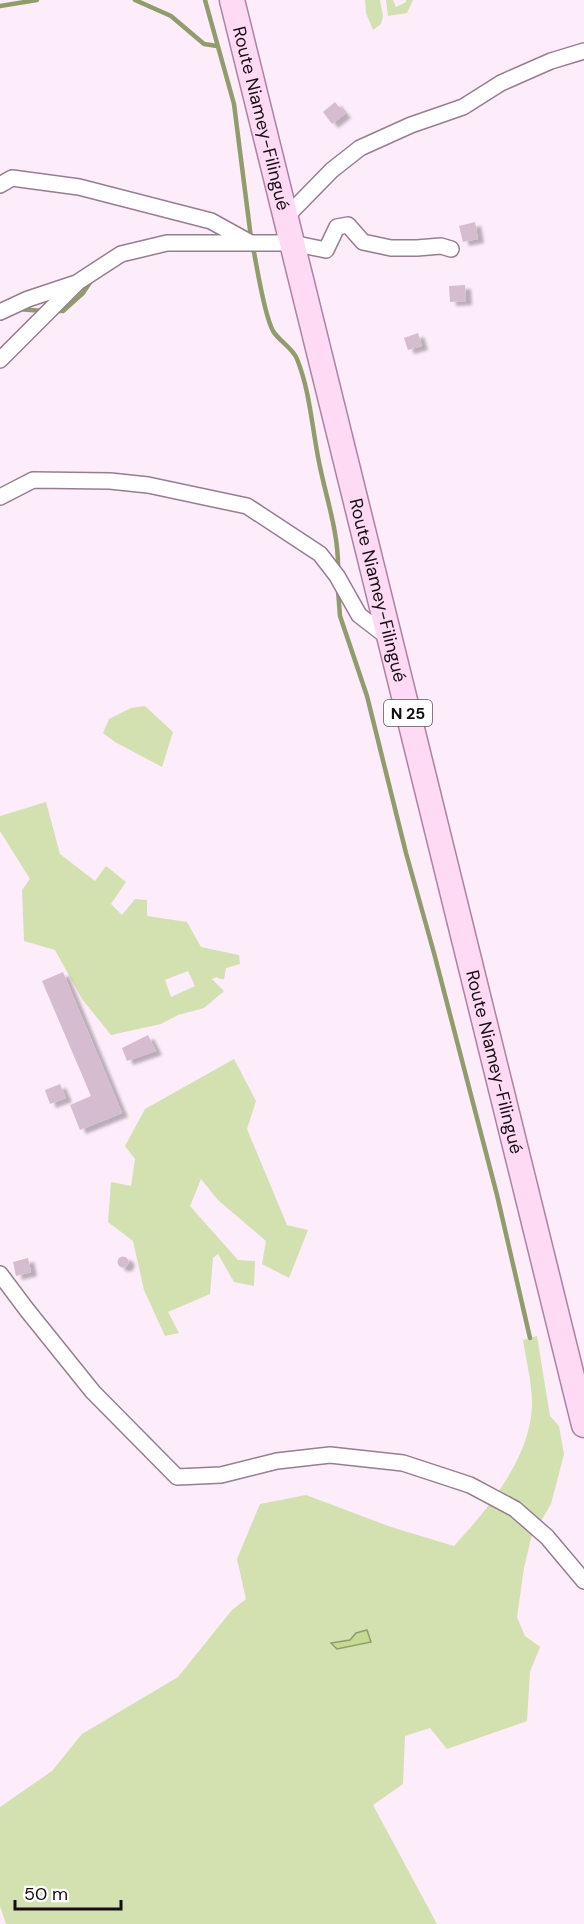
<svg xmlns="http://www.w3.org/2000/svg" width="584" height="1924" viewBox="0 0 584 1924" font-family="'DM Sans',sans-serif">
<style>
.green{fill:#d3e1b0;fill-rule:evenodd}
.water{fill:#c6da91;stroke:#919c6c;stroke-width:1.5}
.lines{fill:none;stroke-linecap:round;stroke-linejoin:round}
.stream{stroke:#919c6c;stroke-width:4.5}
.building{fill:#d6bccf;filter:url(#shadow)}
.minor-casing{stroke:#967e90;stroke-width:18}
.primary-casing{stroke:#ac82a2;stroke-width:27}
.minor{stroke:#fff;stroke-width:15}
.primary{stroke:#fedaf5;stroke-width:24}
.labels{text-anchor:middle;dominant-baseline:central;stroke-width:5;stroke-linejoin:round;paint-order:stroke}
.shield{fill:#fff;stroke:#5c565a;stroke-width:1.5}
.shield-label{font-size:16px;font-weight:bold;fill:#160d14}
.street-label{font-size:18px;fill:#160d14;stroke:#fff}
</style>
<defs>
<filter id="shadow"><feDropShadow dx="6" dy="4" stdDeviation="1.5" flood-color="#0004"/></filter>
</defs>
<rect width="100%" height="100%" fill="#fdecf9"/>
<!-- green -->
<path class="green" d="M365,0H380L383,16L381,24L373,30L366,13Z
M386,0H393L396,7L406,2V0H413L407,13L388,16Z
M145,706L173,732L162,767L115,742L103,733L109,719L131,708Z
M46,802L60,854L95,881L106,866L126,882L111,904L122,915L135,899L147,900V916L187,922L201,947L239,955L240,964L226,968L224,979H220L217,977L212,979L224,991L204,1008L178,1015L161,1024L111,1035L82,999L55,950L24,941L22,890L30,879L0,831V816ZM188,971L195,986L171,997L165,980Z
M234,1059L256,1101L247,1129L287,1225L308,1230L289,1278L262,1264L266,1241L218,1200L201,1179L190,1206L238,1260L255,1261L254,1286L234,1282L218,1254L213,1258L210,1294L168,1312L179,1333L165,1336L144,1290L133,1241L108,1222L111,1182L131,1186L135,1159L125,1146L145,1109Z
M537,1336L550,1416L559,1426L564,1454L551,1504L531,1538L524,1568L517,1617L525,1636L540,1647L530,1672L527,1721L447,1749L430,1728L405,1736L403,1784L373,1805L437,1924H6L0,1906V1807L52,1771L82,1734L178,1677L232,1610L246,1599L237,1559L260,1504L306,1495L391,1527L454,1546C488,1509 532,1456 532,1403C532,1383 526,1360 523,1340Z"/>
<!-- water -->
<path class="water" d="M367,1630L371,1642L337,1649L331,1643L350,1640L356,1633Z"/>
<g class="lines">
<!-- stream -->
<path class="stream" d="M135,0L171,16L204,44L217,46
M205,0L234,104L251,238
M0,6L37,0
M253,247C257,267 264,315 273,331C279,341 293,348 297,359C310,391 312,428 319,462C326,498 339,533 338,570
M17,309L44,311
M56,311H63L83,293L91,281
M338,590L340,616L367,696L406,853L434,953L497,1195L530,1338"/>
</g>
<!-- building -->
<path class="building" d="M335,102L345,114L332,124L323,112Z
M475,222L478,239L463,242L459,226Z
M465,285L466,301L450,302L449,286Z
M418,333L422,346L408,350L404,338Z
M63,972L122,1113L80,1130L70,1105L91,1096L42,981Z
M148,1035L156,1051L127,1061L122,1048Z
M60,1084L66,1098L50,1104L45,1090Z
M117.5 1262a5.5 5.5 0 1 1 11 0a5.5 5.5 0 1 1-11 0Z
M28,1258L31,1272L16,1276L13,1262Z"/>
<g class="lines">
<!-- minor casing -->
<g class="minor-casing">
<path id="minor" d="M0,185L12,178L79,187L211,221L249,242
M286,217L332,170L360,148L411,125L463,107L501,83L551,61L584,51
M0,312L28,299L76,283
M0,360L78,282L121,254L167,243H292L326,250L337,227L348,225L363,242L391,248H417L441,246L451,249
M0,497L33,480L110,481L148,485L247,506L320,554L337,576L359,615L390,639
M0,1274L27,1310L93,1392L177,1477L221,1475L277,1461L330,1455L403,1463L470,1485L515,1509L547,1537L584,1581"/>
</g>
<!-- primary casing -->
<g class="primary-casing">
<g id="primary">
<path id="s1" d="M232,0L584,1425"/>
</g>
</g>
<!-- minor -->
<use href="#minor" class="minor"/>
<!-- primary -->
<use href="#primary" class="primary"/>
</g>
<g class="labels">
<!-- shield labels -->
<rect class="shield" x="384" y="700" width="48" height="26" rx="4.5"/>
<g class="shield-label">
<text x="408" y="713">N 25</text>
</g>
<!-- street labels -->
<g class="street-label">
<text stroke="none"><textPath href="#s1" startOffset="122">Route Niamey-Filingué</textPath></text>
<text stroke="none"><textPath href="#s1" startOffset="608">Route Niamey-Filingué</textPath></text>
<text stroke="none"><textPath href="#s1" startOffset="1094">Route Niamey-Filingué</textPath></text>
</g>
</g>
<!-- scale -->
<path d="M15 1900v9h106v-9" fill="none" stroke="#160d14" stroke-width="3"/>
<text x="24" y="1900" font-size="18" fill="#160d14" stroke="#ffffff" stroke-width="4.5" paint-order="stroke">50 m</text>
</svg>
